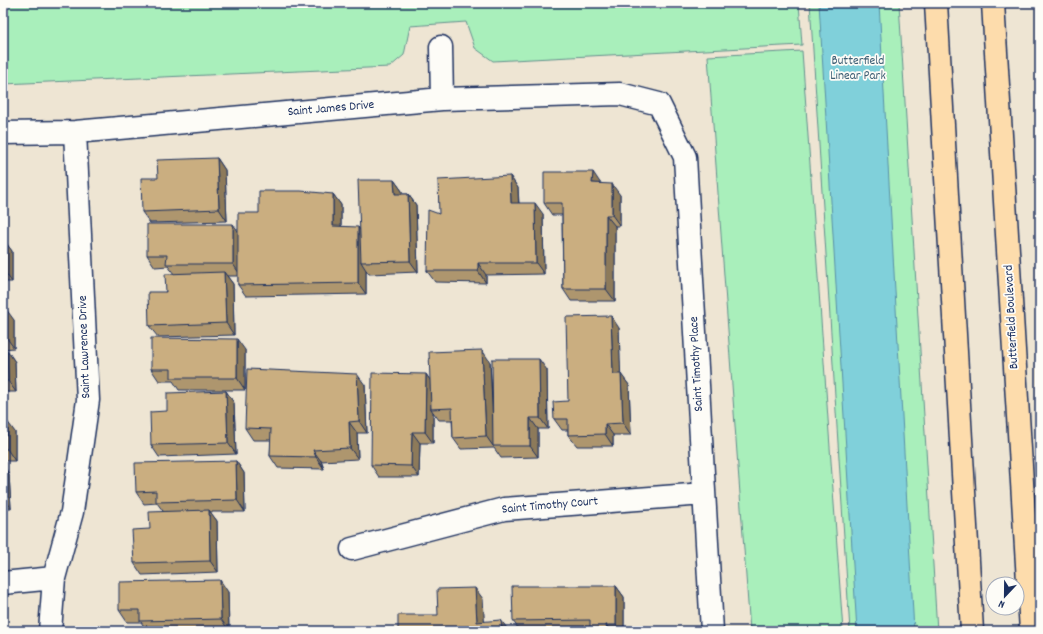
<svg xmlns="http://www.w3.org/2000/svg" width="1043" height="634" viewBox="0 0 1043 634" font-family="Dekko,sans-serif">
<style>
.green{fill:#a9efbb;stroke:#628f8c}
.water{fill:#80d0da;stroke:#5890a8}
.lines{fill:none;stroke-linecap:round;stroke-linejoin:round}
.minor-casing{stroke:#1b2f5e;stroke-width:25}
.major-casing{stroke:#1b2f5e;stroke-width:25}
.minor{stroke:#fdfcf7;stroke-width:22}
.major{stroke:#fddcac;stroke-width:22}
.wall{fill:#ae966e;stroke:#1b2f5e}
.shaded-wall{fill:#8d7a5a;stroke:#1b2f5e}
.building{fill:#caae80;stroke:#1b2f5e}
.labels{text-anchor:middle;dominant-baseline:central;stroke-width:3.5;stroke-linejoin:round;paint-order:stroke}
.park-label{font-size:13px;fill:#3e5f75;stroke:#fdfcf7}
.street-label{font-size:13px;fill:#1b2f5e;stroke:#fdfcf7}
</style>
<rect width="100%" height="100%" fill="#eee5d3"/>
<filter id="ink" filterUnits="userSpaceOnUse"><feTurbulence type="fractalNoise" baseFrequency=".025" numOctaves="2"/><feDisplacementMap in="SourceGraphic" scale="8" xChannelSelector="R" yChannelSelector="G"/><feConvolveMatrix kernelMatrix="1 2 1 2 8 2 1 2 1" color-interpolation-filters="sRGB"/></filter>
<g filter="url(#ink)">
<!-- green -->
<path class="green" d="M3,3H799L802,45L493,61L475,48L466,22L410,26L404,55L390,67L3,84Z
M810,3H899L937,631H850Z
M802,51L843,631H750L708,56Z"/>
<!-- water -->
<path class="water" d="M819,3H879L914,631H857Z"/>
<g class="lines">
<!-- minor casing -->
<g class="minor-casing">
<path id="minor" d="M441,47L442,99
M3,133L75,132L442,99L620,94L659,104L685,157L712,631
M352,549L504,509L704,494
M3,583L54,578
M50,631L54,578L72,512L88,400L75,132"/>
</g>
<!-- major casing -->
<g class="major-casing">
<path id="major" d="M936,3L972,631
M993,3L1031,631"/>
</g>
<!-- minor -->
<use href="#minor" class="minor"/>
<!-- major -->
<use href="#major" class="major"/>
</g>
<!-- wall -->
<path class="wall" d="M217,158L225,170L227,221L150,223L142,212L158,178Z
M510,176L518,188L519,203L543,214L544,274L486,275V283L435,282L427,271L439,214Z
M394,180L402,191V194H408L416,205L418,272L369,274L366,270V294L246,296L238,285V276H227L233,284L234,335L158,337L149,326L174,274L168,266L155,267L147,255L238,231L259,213L333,194L341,205V226L360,230Z
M601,183L620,195V226H615V301H571L563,289L562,215H552L544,203Z
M3,240L12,251V282H3Z
M3,309L14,320V348L3,349Z
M619,328L620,374L629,385L631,435H613V446H577L568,435V430H562L554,419L568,401Z
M3,350H7L15,362L16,392H3Z
M245,350V390H179L173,381H159L151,369Z
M490,362L493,413L547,370L548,429H538V457L501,458L494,448L461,449L453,438L452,420H439L433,412V443H420L419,477H379L371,465L426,374L430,381Z
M365,385L367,433H357L358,459L321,461L324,469L278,468L270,456L271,440H253L245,428Z
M226,391L234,403L236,454L159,457L151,445L167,411Z
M3,421L15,432V461H3Z
M236,461L244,473L245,512H210L217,521L218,572L142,575L134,563L150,529L163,511L157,503L144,504L136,492Z
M3,465L9,474L11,508H3Z
M616,586L624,597V631H520L513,621Z
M228,592L229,631H147L141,622H127L119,610Z"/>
<!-- shaded-wall -->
<path class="shaded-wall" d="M217,158L225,170L227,221L219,209Z
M593,172L601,184L592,183Z
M510,176L518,188L519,214L511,203Z
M394,180L402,191L403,206L395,194Z
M612,184L620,195V226L612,215Z
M333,194L341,205V238L333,226Z
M408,194L416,205L418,272L410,261Z
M535,203L543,214L544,274L536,263Z
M606,215L615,226V301L606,289Z
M233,224L241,235V276L233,264Z
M358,227L366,238L361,262L366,270V294L358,283Z
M4,240L12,251V282L4,271Z
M478,263L486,275V283L478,271Z
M224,272L233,284L234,335L226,323Z
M6,309L14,320V348L6,337Z
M611,316L619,328L621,385L613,374Z
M237,339L245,350V390L237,378Z
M7,350L15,362L16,392L8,381Z
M482,350L490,362L494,446H493L486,436Z
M539,359L547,370L548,429L540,418Z
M357,374L365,385L367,433L359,421Z
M426,374L434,386L431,409L433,412V443L425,432Z
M621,374L629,385L631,435L623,423Z
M226,391L234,403L236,454L228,443Z
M530,418L538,429V457L530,446Z
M7,421L15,432V461L7,449Z
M349,422L357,433L358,459L350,448Z
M605,424L613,435V446L605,434Z
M412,432L420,443L419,477L411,466Z
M313,450L321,461L324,469L316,457Z
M236,461L244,473L245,512L237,500Z
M3,465L9,474L11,508L3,496Z
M209,510L217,521L218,572L210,561Z
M220,580L228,592L229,631L221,619Z
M616,586L624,597V631H621L616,625Z
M475,588L483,599L485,631L477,622Z
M501,620L509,631H502Z
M606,625L611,631H607Z"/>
<!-- building -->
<path class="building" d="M217,158L219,209L142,212L141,178H158L157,160Z
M544,172H593L592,183L612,184V215H606V289H563L562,203H544Z
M510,176L511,203H535L536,263H478V271H427L428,210L439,214L438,180Z
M358,180H394L395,194H408L410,261L361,262Z
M259,191H301L333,194V226L358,227V283L238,285V213H259Z
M147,224H233V264H166L167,255H147Z
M3,240H4V271H3Z
M224,272L226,323L149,326L148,292H166L165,274Z
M3,309H6V337H3Z
M611,316L613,374H621L623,423L605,424V434L568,435V419H554L553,402L568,401L566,317Z
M151,338L237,339V378H171V369H151Z
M3,350H7L8,381H3Z
M482,350L486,436L453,438L452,408L431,409L429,352Z
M492,359H539L540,418H530V446H493Z
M247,369L357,374L359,421L349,422L350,448L313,450L316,457L270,456L271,429L245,428Z
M372,373L426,374L425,432H412L411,466L371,465Z
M226,391L228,443L151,445L150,412L167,411V393Z
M3,421H7V449H3Z
M236,461L237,500L156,502V491L136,492L135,463Z
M209,510L210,561L134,563L132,530L150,529L149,512Z
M220,580L221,619L140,621V610H119V582Z
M512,586H616V625H606L607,631H590V620L513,621Z
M475,588L477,622L501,620L502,631H398V615H438L437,589Z"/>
</g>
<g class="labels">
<!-- park labels -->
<g class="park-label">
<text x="858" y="61">Butterfield<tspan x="858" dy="15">Linear Park</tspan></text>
</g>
<!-- street labels -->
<g class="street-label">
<text transform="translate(331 109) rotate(-5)">Saint James Drive</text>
<text transform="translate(1012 317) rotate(-93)">Butterfield Boulevard</text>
<text transform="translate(85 347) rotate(-92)">Saint Lawrence Drive</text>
<text transform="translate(697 364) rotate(-93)">Saint Timothy Place</text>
<text transform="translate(550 506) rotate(-5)">Saint Timothy Court</text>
</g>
</g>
<!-- margin -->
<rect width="1043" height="634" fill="none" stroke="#fdfcf7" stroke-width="16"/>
<rect x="8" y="8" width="1027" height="618" fill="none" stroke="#1b2f5e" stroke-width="1.5" filter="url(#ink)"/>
<!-- north arrow -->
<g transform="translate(1005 596) rotate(202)"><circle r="19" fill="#fdfcf7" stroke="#a3aaba"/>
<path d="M0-3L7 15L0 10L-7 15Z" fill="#1b2f5e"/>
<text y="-6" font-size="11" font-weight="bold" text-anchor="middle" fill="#1b2f5e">N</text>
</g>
</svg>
